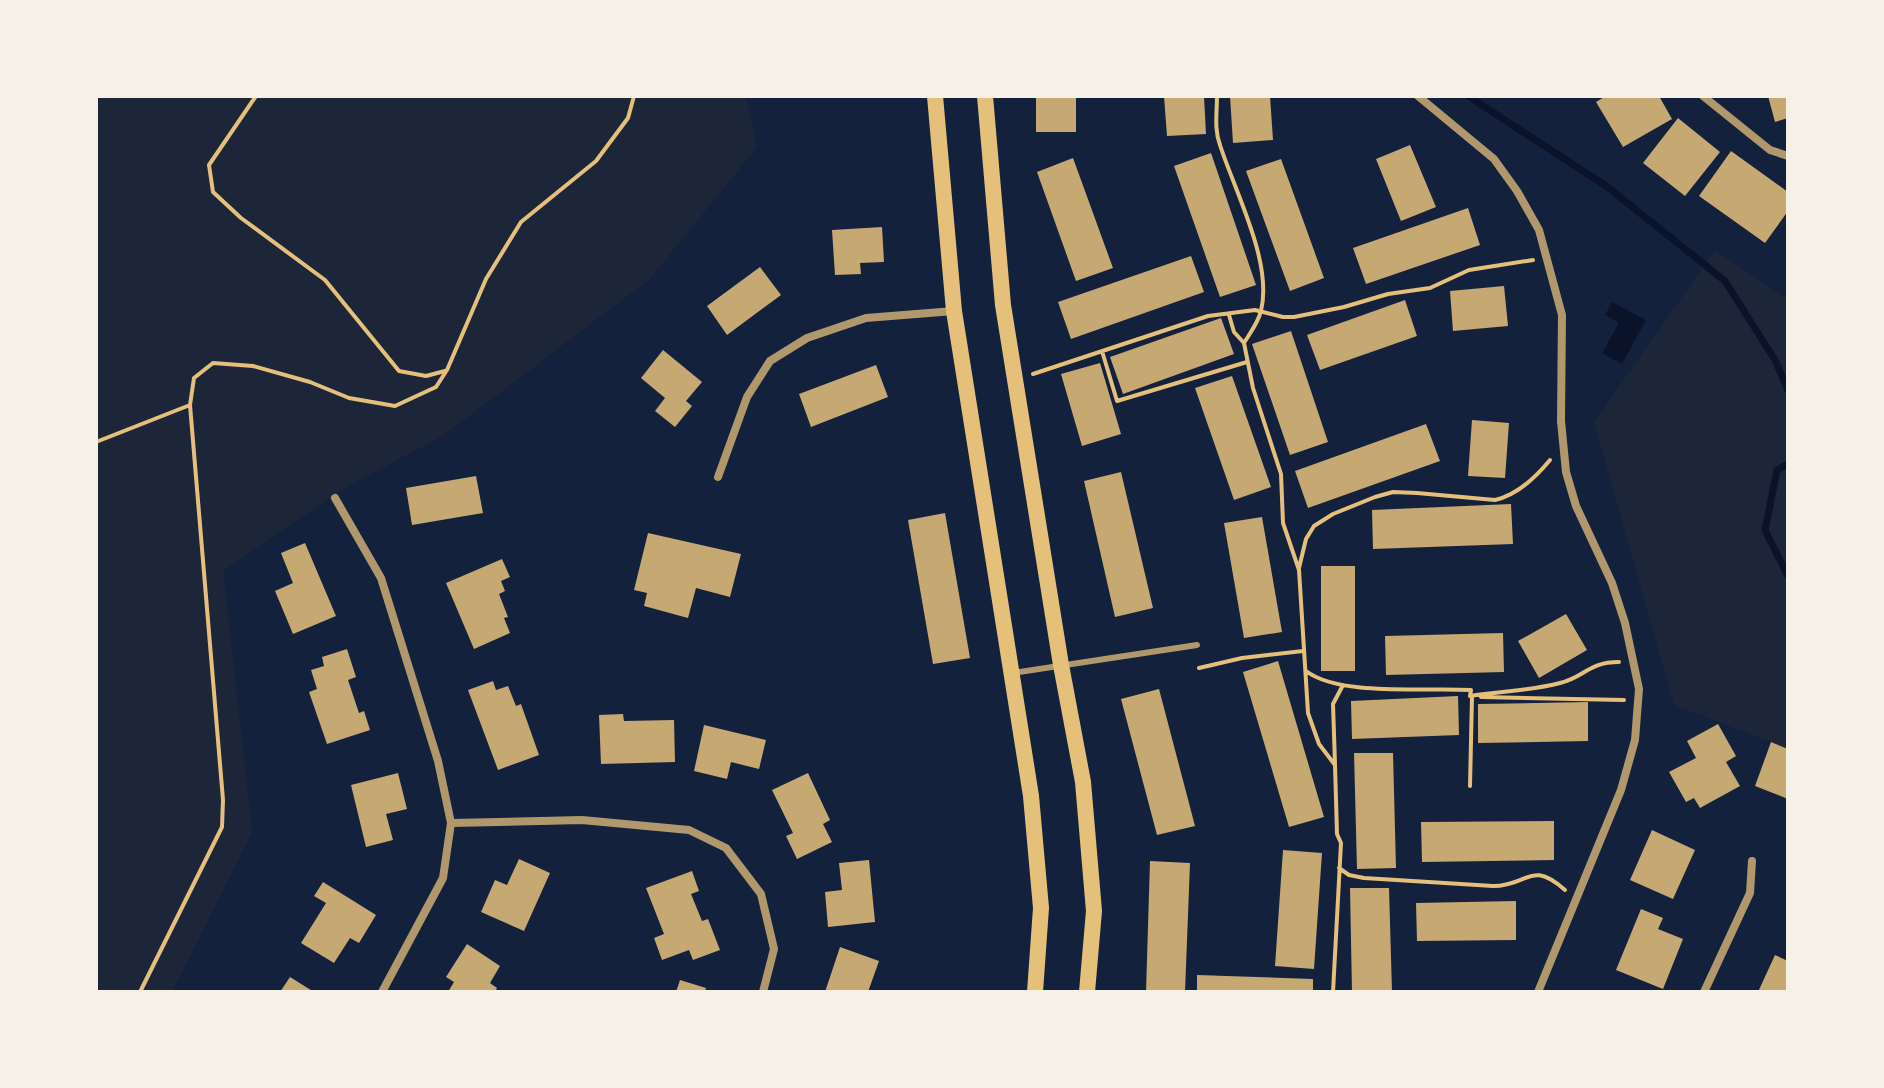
<svg xmlns="http://www.w3.org/2000/svg" width="1884" height="1088" viewBox="0 0 1884 1088" font-family="Quicksand,sans-serif">
<style>
.green{fill:#1d2539}
.water{fill:#0b132b}
.lines{fill:none;stroke-linecap:round;stroke-linejoin:round}
.stream{stroke:#0b132b;stroke-width:7}
.building{fill:#c6a872}
.path{stroke:#e5c07b;stroke-width:4}
.service{stroke:#b1986c;stroke-width:6}
.minor{stroke:#b1986c;stroke-width:8}
.secondary{stroke:#e5c07b;stroke-width:16}
</style>
<rect width="100%" height="100%" fill="#14213d"/>
<!-- green -->
<path class="green" d="M96,96H746L757,147L650,279L444,435L341,490L223,571L252,832L172,992H96Z
M1715,250L1788,300V748L1674,705L1594,422Z"/>
<!-- water -->
<path class="water" d="M1612,302L1646,320L1622,364L1602,353L1619,323L1605,315Z"/>
<g class="lines">
<!-- stream -->
<path class="stream" d="M1468,96L1606,186L1725,281L1775,360L1788,390
M1788,464L1777,470L1765,530L1788,576"/>
</g>
<!-- building -->
<path class="building" d="M1036,96H1076V132H1036Z
M1164,96H1204L1206,134L1167,136Z
M1230,96H1270L1273,140L1233,143Z
M1606,96H1659L1672,119L1623,147L1596,102Z
M1768,96H1788V118L1775,122Z
M1678,118L1720,152L1685,196L1643,163Z
M1410,145L1436,207L1401,221L1376,159Z
M1731,151L1788,192V211L1765,243L1699,196Z
M1211,153L1256,285L1220,297L1174,166Z
M1073,158L1113,268L1076,281L1037,172Z
M1281,159L1324,278L1290,291L1246,171Z
M1468,208L1480,245L1366,284L1353,248Z
M882,227L884,262L860,263L861,274L835,275L832,230Z
M1191,256L1204,292L1071,339L1058,302Z
M760,267L781,295L727,335L707,306Z
M1504,286L1508,326L1453,331L1450,291Z
M1405,300L1417,336L1320,370L1307,335Z
M1221,318L1234,354L1123,394L1110,357Z
M1291,331L1328,442L1290,455L1252,344Z
M663,350L702,382L686,401L692,406L675,427L655,411L665,398L641,378Z
M1100,363L1121,434L1082,446L1061,374Z
M876,365L888,397L811,427L799,394Z
M1232,376L1271,487L1234,500L1195,388Z
M1472,420L1509,423L1505,478L1468,476Z
M1426,424L1440,461L1308,508L1295,471Z
M1121,472L1153,608L1115,617L1084,481Z
M476,476L483,513L412,525L406,488Z
M1511,504L1513,544L1373,549L1372,510Z
M945,513L970,658L933,664L908,520Z
M1262,517L1282,632L1244,638L1224,523Z
M648,533L741,554L730,597L696,588L688,618L644,606L647,593L634,590Z
M305,543L336,616L293,634L275,591L293,583L281,553Z
M502,559L510,577L501,581L505,591L499,594L508,617L504,618L510,633L474,649L446,583Z
M1321,566H1355V671H1321Z
M1566,614L1587,650L1539,678L1518,641Z
M1503,633L1504,672L1386,675L1385,636Z
M347,649L356,677L348,680L359,713L364,711L370,730L327,744L309,692L317,689L311,670L324,666L322,657Z
M1278,661L1324,817L1289,827L1243,672Z
M493,681L496,690L508,686L516,706L521,704L539,755L498,770L468,690Z
M1159,689L1195,826L1157,835L1121,699Z
M1458,696L1459,735L1352,739L1351,701Z
M1588,702V741L1478,743V704Z
M623,714L624,721L674,720L675,762L601,764L599,715Z
M1718,724L1736,756L1726,762L1740,786L1700,808L1694,798L1686,802L1669,772L1696,758L1687,741Z
M704,725L766,740L759,769L731,762L727,779L694,771Z
M1771,742L1788,749V799L1755,786Z
M1354,753H1393L1396,868L1357,869Z
M398,773L407,809L386,814L393,840L366,847L351,785Z
M808,773L830,820L823,824L832,842L797,859L786,836L793,833L772,790Z
M1554,821V860L1422,862L1421,822Z
M1652,830L1695,850L1673,899L1630,880Z
M1283,850L1322,853L1314,969L1275,966Z
M519,859L550,873L524,931L481,912L495,880L507,885Z
M869,860L875,922L828,927L825,892L842,890L839,863Z
M1150,861L1190,863L1185,992H1146Z
M692,871L699,891L691,894L702,921L708,919L720,950L693,960L689,950L662,960L654,938L664,934L646,888Z
M323,882L376,915L359,943L350,938L334,963L301,943L326,903L314,896Z
M1350,888H1389L1392,992H1352Z
M1516,901V940L1417,941L1416,903Z
M1641,909L1663,918L1658,929L1683,939L1663,989L1616,970Z
M467,944L500,966L490,983L497,988L495,992H448L454,982L446,977Z
M840,947L879,961L868,992H825Z
M1775,955L1788,961V992H1758Z
M1197,975L1313,979V992H1197Z
M290,977L314,992H280Z
M680,980L706,988L705,992H676Z"/>
<g class="lines">
<!-- path -->
<path class="path" d="M256,96L209,165L213,192L241,218L325,280L399,371L426,376L445,371
M1217,96C1217,113 1214,129 1220,145C1235,192 1273,262 1261,311C1258,323 1250,333 1244,343L1253,388L1281,474L1283,523L1299,570L1308,713L1319,744L1335,765L1337,834L1341,843L1333,992
M1229,315L1234,332L1244,343
M1102,351L1117,401L1247,362
M1033,374L1208,316L1255,310L1283,317H1294L1344,307L1388,294L1430,288L1469,270L1533,260
M96,442L190,405
M1299,568L1306,539L1314,526L1333,514L1375,497L1393,492L1417,493L1495,500C1517,495 1536,477 1550,460
M1199,668L1242,658L1303,651
M1306,671C1340,697 1427,687 1471,690L1470,696C1499,691 1531,691 1560,683C1585,677 1588,662 1619,662
M1481,697L1624,700
M1335,764L1333,704L1343,685
M1470,786L1472,696
M1339,868L1349,875L1364,878L1493,886C1529,886 1530,859 1565,890
M140,992L222,827L223,800L190,405L194,378L213,363L253,366L310,382L349,398L395,406L436,387L447,370L486,279L521,222L596,161L628,118L634,96"/>
<!-- service -->
<path class="service" d="M1013,673L1197,645"/>
<!-- minor -->
<path class="minor" d="M1418,96L1494,159L1517,191L1539,230L1562,315L1561,421L1566,472L1576,506L1612,583L1625,623L1639,689L1635,740L1621,790L1538,992
M1703,96L1770,150L1788,156
M718,477L747,397L770,361L807,338L866,318L954,311
M335,498L381,578L438,761L451,823L443,878L382,992
M451,823L582,820L689,830L726,848L761,894L774,949L763,992
M1704,992L1750,893L1752,861"/>
<!-- secondary -->
<path class="secondary" d="M935,96L954,311L1031,796L1041,908L1035,992
M985,96L1003,305L1061,665L1083,782L1094,911L1087,992"/>
</g>
<!-- border -->
<rect width="1884" height="1088" fill="none" stroke="#f6f1e7" stroke-width="196"/>
</svg>
